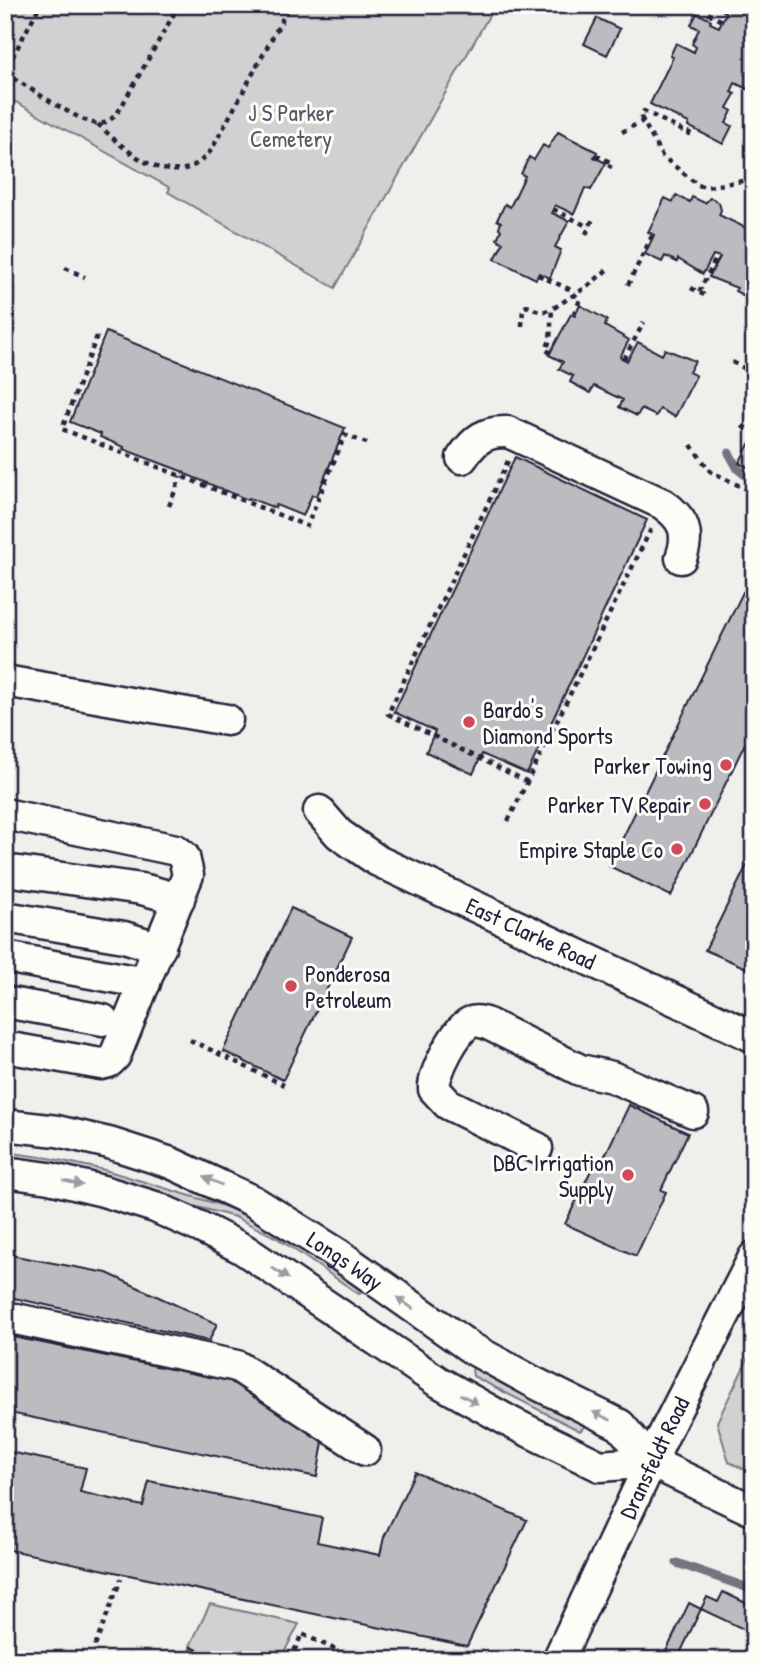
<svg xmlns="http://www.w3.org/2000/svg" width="759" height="1665" viewBox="0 0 759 1665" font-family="'Patrick Hand',sans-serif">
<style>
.green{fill:#d2d1d1;stroke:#7a7a86;stroke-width:2}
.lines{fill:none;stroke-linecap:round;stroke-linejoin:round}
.stream{stroke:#737381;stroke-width:9}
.building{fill:#bcbcc0;stroke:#22223b;stroke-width:2}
.minor-casing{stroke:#22223b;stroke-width:35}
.path{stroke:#22223b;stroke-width:4.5;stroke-dasharray:5 5;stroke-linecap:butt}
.minor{stroke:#fdfcf7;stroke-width:30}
.oneway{fill:#9a9aa2}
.poi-dot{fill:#d1495b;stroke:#fdfcf7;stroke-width:2.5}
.labels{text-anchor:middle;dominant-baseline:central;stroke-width:6;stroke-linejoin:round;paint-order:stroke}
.park-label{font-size:23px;fill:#575768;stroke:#fdfcf7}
.poi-label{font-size:23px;fill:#22223b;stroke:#fdfcf7;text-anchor:end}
.street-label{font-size:23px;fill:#22223b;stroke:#fdfcf7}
</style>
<rect width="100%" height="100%" fill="#f0efec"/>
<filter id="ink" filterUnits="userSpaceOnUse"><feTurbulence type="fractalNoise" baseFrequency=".0143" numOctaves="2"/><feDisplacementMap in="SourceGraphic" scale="14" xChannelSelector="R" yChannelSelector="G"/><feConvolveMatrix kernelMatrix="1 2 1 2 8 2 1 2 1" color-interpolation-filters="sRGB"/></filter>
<g filter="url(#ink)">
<!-- green -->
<path class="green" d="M5,5H495L335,288L168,192L170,188L5,96Z
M5,1152L49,1158L105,1170L237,1210L278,1232L363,1292L359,1294L277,1238L235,1217L186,1204L119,1179L70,1168L5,1159Z
M754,1346V1474L729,1462L717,1422Z
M474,1368L582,1423L585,1426L580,1431L473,1376L472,1370Z
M210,1604L299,1624L280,1660H218L190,1646Z"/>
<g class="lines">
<!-- stream -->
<path class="stream" d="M729,453L738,469L754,482
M677,1563L754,1590"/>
</g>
<!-- building -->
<path class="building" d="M726,5H754V92L735,83L731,92L735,94L727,108L732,111L726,123L732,126L723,144L688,126L689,123L650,104L673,57L670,56L676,43L694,52L696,47L692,44L699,29L691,25L697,13L711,20L710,23L719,27L726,13L723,11Z
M597,18L620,29L607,55L584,44Z
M558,132L597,152L594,157L606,163L591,190L585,188L574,214L555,205L552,213L569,221L555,247L561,250L550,278L539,273L536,279L495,259L503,243L497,239L501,230L499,228L501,222L497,220L505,204L510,207L525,176L521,174L529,157L534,160L543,145L548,148Z
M676,195L690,202L692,197L705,203L710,198L713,199L719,203L721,210L719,215L748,229L751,223L754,224V307L745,304L748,298L735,291L737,288L709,277L720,257L713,255L703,274L678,259L677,262L665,256L662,262L645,254L654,235L648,232L665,198L673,202Z
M580,305L607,320L605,326L629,340L620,357L627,361L638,342L662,355L665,349L695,361L689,372L696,376L675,417L660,409L656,416L641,409L637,416L619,407L623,400L594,386L590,393L570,382L573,376L559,369L563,362L549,355L571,314L575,316Z
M106,332L345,428L317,496L312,495L303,516L276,505L275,508L249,498L248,500L183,473L184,472L123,449L124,447L100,437L101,434L70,422Z
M754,435V476L751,474L753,470L739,463Z
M515,457L647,520L527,774L482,754L473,774L426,752L435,731L394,712Z
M743,592L754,597V725L671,896L609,866Z
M754,851V952L746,968L705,950Z
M291,908L352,937L283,1080L223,1051Z
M629,1105L688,1133L661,1190L666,1192L636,1256L565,1224L596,1160L602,1162Z
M5,1254L107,1273L217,1324L209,1341L5,1296Z
M8,1336L235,1382L323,1442L317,1477L5,1412V1351Z
M5,1451L86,1468L80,1492L143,1506L149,1481L322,1518L317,1542L380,1555L384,1537L415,1472L527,1520L467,1646L5,1549Z
M723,1592L754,1607V1634L701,1609L707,1597L718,1602Z
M689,1603L701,1609L677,1660H662Z
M191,1647L218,1660H185Z"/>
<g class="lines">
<!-- minor casing -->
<g class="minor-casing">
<g id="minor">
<path d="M462,458C475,439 485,431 508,432L663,504C684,519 690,533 681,558"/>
<path d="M5,681L227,720"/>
<path id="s1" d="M319,811L339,834L378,861L754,1037"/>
<path d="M5,814L176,850L184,857L188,875L115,1056L109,1062L101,1064L5,1047"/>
<path d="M5,870L142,889L179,899"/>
<path d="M5,917L124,937L160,948"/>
<path d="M5,957L145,983"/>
<path d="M5,1002L103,1020"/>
<path id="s2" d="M5,1125L57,1131L109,1143L171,1163L253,1201L338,1254L471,1348L535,1383L620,1425L651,1462L754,1511"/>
<path d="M537,1148L448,1104L434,1089C433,1074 456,1028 471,1022C477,1020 482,1022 488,1024L580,1070L612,1077L693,1112"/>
<path d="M5,1172L49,1178L103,1191L155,1207L200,1227L243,1249L437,1381L512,1423L600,1466L651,1462"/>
<path d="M5,1321L16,1319L237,1366L365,1450"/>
<path id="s3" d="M558,1660L668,1426L754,1257"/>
</g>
</g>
<!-- path -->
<path class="path" d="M709,5L706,12L722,21
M5,64L13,56L40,5
M5,73C24,84 80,123 98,124C108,124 115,116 120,109L179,5
M643,121L641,117L644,111L689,134L691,129
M98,124C128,153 176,197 212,149L290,5
M622,132L643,121L662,156L698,185L706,187L754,179
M596,155L612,163L609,168
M553,209L589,227
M586,234L593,219
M65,268L85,277
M538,275L569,289L580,300L573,315
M628,285L653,234
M691,288L706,296
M699,292L717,256
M522,326L523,308L527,306C537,310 541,314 551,309
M97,336L62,429L307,526L345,435L369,444
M751,347L754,343
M551,353L546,350L550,340L552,309L588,286L608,269
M624,359L644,322
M732,362L754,373
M742,426L754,433
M691,445L710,471L754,493
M508,461L388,714L528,782
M169,506L181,476
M508,821L651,529
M750,983L754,974
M190,1040L284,1085
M95,1646L121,1579
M290,1660L302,1634L358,1660"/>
<!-- minor -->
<use href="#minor" class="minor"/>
</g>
<!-- one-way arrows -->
<defs><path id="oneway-solid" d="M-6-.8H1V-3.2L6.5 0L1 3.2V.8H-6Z" transform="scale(1.75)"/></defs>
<g class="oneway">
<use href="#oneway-solid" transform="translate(213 1181) rotate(-156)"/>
<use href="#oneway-solid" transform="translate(73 1183) rotate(13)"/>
<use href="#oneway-solid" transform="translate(280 1273) rotate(34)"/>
<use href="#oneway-solid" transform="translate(405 1303) rotate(-145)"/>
<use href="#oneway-solid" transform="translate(469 1399) rotate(29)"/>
<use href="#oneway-solid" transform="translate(602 1416) rotate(-155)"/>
</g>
</g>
<!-- markers -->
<g class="poi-dot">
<circle cx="469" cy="722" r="7"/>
<circle cx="726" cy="765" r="7"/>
<circle cx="705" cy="804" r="7"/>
<circle cx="677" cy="849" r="7"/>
<circle cx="291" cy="986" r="7"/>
<circle cx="628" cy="1175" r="7"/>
</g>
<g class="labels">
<!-- park labels -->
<g class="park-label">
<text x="291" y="112">J S Parker<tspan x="291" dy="26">Cemetery</tspan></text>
</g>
<!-- poi labels -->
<g class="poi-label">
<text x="483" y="709" text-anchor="start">Bardo's<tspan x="483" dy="26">Diamond Sports</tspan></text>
<text x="712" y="765">Parker Towing</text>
<text x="691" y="804">Parker TV Repair</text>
<text x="663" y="849">Empire Staple Co</text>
<text x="305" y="973" text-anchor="start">Ponderosa<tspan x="305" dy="26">Petroleum</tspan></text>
<text x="614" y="1162">DBC Irrigation<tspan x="614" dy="26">Supply</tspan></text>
</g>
<!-- street labels -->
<g class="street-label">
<text stroke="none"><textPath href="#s1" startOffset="247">East Clarke Road</textPath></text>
<text stroke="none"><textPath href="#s2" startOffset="371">Longs Way</textPath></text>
<text stroke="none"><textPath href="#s3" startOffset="224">Dransfeldt Road</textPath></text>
</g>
</g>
<!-- margin -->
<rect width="759" height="1665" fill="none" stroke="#fdfcf7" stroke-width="28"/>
<rect x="14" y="14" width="731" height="1637" fill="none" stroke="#22223b" stroke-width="2.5" filter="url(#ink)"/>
</svg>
